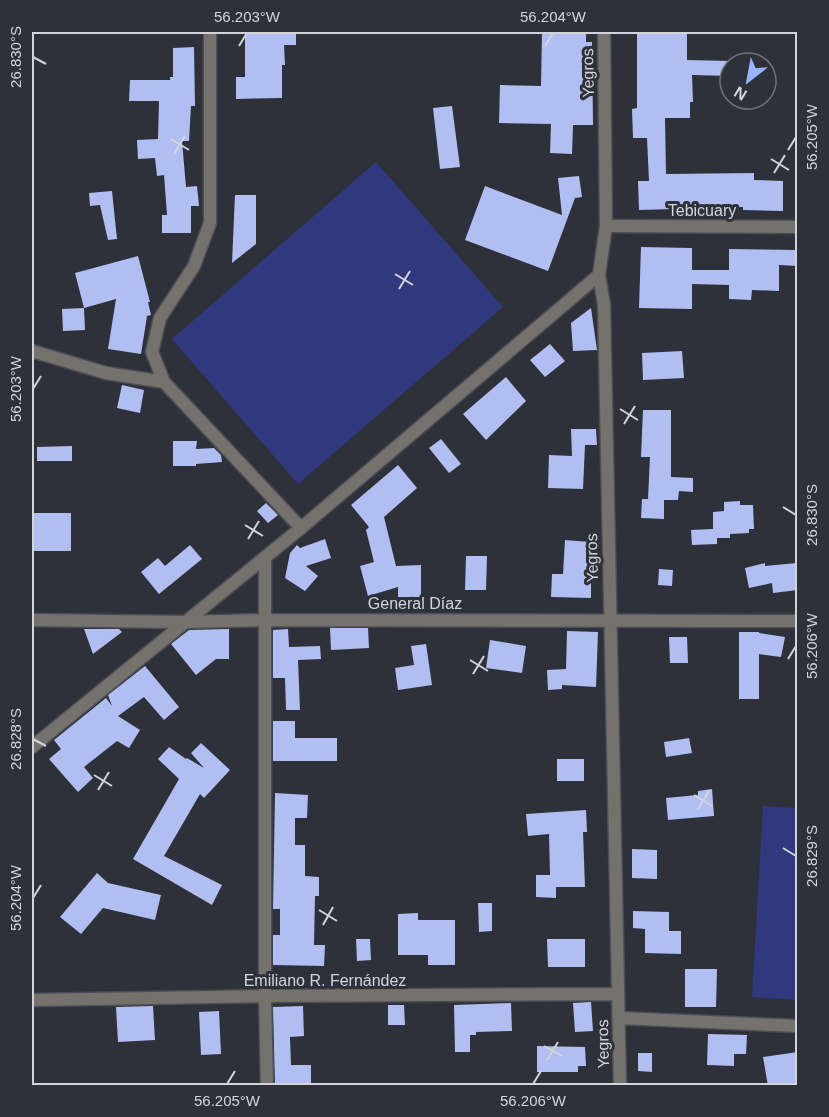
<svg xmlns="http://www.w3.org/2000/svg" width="829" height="1117" viewBox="0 0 829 1117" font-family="Arial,sans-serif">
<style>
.green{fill:#30397e}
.building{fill:#b1bef1}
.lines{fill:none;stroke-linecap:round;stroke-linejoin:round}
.minor-casing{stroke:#4c4e56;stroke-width:15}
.tertiary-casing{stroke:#4c4e56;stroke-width:15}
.minor{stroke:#75726e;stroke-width:12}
.tertiary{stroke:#75726e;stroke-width:12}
.ticks{fill:none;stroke:#d3d4da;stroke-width:2}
.labels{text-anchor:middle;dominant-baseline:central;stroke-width:6;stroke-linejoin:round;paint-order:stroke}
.street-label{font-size:16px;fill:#d3d4da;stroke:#2e3139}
.neatline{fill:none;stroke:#d3d4da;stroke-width:2}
.ticks-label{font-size:15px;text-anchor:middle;fill:#d3d4da}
</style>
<rect width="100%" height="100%" fill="#2e3139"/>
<!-- green -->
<path class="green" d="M376,162L503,307L298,484L172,339Z
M763,806L797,808V1000L752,997Z"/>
<!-- building -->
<path class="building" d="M245,32H296V45H284L285,65H282V98L236,99V77H245Z
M542,32H586V42H592L593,125H573L572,154L550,153L551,124L499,123L500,85L541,86Z
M637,32H687V60L730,61V76L692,75L693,102H690V118H665L666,174L754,173V180L783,181V211L743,210V207L639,210L638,181H649L647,138H633L632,109L637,108Z
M194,47L195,106H191L189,141H182L186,187L197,186L199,206H191V233H162V215H167L164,175L157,176L155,158L138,159L137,140L158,139L159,101H129L130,80H170V77H173V48Z
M452,106L460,167L440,169L433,108Z
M579,176L582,197L575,198L548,271L465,240L485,186L562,215L558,178Z
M112,191L117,239L108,240L100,205L90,206L89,193Z
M235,195H256V244L232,263Z
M641,247L692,248V270H729V249L798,250V266L779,265V291L752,290L751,300L729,299V285L692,284V309L639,308Z
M138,256L150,302H148L151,315L147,316L141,354L108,349L116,299L84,308L75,273Z
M84,308L85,330L63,331L62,309Z
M591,308L597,350L573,351L571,323Z
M550,344L565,361L545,377L530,360Z
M682,351L684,378L643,380L642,353Z
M506,377L526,401L486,440L463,414Z
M122,385L144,390L140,413L117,408Z
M643,410H671V477L693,478V492L679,491L678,500H664V519L641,518L642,499H648L650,457H641Z
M571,429H596L597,445H585L583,489L548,488L549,455L572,456Z
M441,439L461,464L449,473L429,448Z
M173,441H197L196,449L214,448L221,455L222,462L196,464V466H173Z
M72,446V461H37V447Z
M398,465L417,488L384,517L396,566L421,565V597H398V587L368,596L360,566L374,562L366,530L369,527L351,505Z
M740,501V505H753L754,529H749V533L730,534V538H717V544L692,545L691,530L713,529V512L724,511V502Z
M266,503L278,515L268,523L257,511Z
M32,513H71V551H32Z
M325,539L331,558L306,566L318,576L305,591L285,578L290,553L297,545L300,548Z
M565,540L590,542L588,575H591V598L551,597L552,574H563Z
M190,545L202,559L159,594L141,572L158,558L165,566Z
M466,556H487L486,590H465Z
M765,563V566L797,563L798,590L773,593L772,583L749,588L745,568Z
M659,569L673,570L672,586L658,585Z
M330,628H368L369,648L331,650Z
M84,629H119L122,632L93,654Z
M229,629V659H216L196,675L171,644L189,630Z
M288,629L289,647L320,646L321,659L298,660L300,710H286L285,678H273V630Z
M567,631L598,632L596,687L562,685V689L548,690L547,670L566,669Z
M739,632H759V633L785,637L781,657L759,654V699H739Z
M669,637H687L688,663H670Z
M490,640L526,646L522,673L486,668Z
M426,644L432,685L398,690L395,668L414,665L411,646Z
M145,666L179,707L164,720L144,697L118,716L140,730L129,748L117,741L84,767L93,778L78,792L49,759L61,749L54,740L106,698L112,706L108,695Z
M273,721H295V738H337V761H273Z
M689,738L692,753L666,757L664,742Z
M201,743L230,770L204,798L200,794L164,856L222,885L212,905L133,859L179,779L158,759L169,747L186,759L187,758L204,768L191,753Z
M557,759H584V781H557Z
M712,789L714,816L668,820L666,798L698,795V791Z
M275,793L308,795L307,818H295V845H305V876L319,877V896H315L314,945H325L324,966L273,965V935H280V909H273Z
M586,810L587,832H583L585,887H556V898L536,897V875H550L549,834L528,836L526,814Z
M632,849L657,850V879L632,878Z
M97,873L108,883L161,895L155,920L103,908L81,934L60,917Z
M478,903H492V931L479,932Z
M633,911L669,912V931H681V954L645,953V929L633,928Z
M418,913V920H455V965H428V955H398V914Z
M356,939H370L371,960L357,961Z
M547,939H585V967H548Z
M685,969H717L716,1007H685Z
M591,1002L593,1031L575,1032L573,1003Z
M511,1003L512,1031L476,1032V1035H470V1052H455L454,1005Z
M388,1005H404L405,1025H388Z
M153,1006L155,1040L118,1042L116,1007Z
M303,1006L304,1036L290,1037L291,1065H311V1086H275L273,1007Z
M219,1011L221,1054L201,1055L199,1012Z
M708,1034L747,1035L746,1054H734V1066L707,1065Z
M537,1046L585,1047L586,1066H578V1072H537Z
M798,1052V1086H768L763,1057Z
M638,1053H652V1072L638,1071Z"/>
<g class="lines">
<!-- minor casing -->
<g class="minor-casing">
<path id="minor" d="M210,32V223L194,266L160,318L152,352L164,382L301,528
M606,226L798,227
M599,275L604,305L620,1086
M32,351L106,373L164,382
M265,557V996L267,1086
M32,620L185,622L266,620L798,621
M32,1000L265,996L618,994
M619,1018L798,1026"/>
</g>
<!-- tertiary casing -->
<g class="tertiary-casing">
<path id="tertiary" d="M32,747L301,528L599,275L606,226L604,32"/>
</g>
<!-- minor -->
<use href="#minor" class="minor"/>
<!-- tertiary -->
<use href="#tertiary" class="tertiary"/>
</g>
<!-- ticks -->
<path class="ticks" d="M239,46L247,33M545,46L553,33M33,57L46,64M171,139L189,150M788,150L796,137M174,154L185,136M771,159L789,170M774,173L785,155M395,274L413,285M399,289L410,271M33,389L41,376M620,409L638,420M624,424L635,406M783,507L796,515M245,525L263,536M248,539L259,521M788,659L796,646M470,660L488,671M473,674L484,656M33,739L46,746M94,775L112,786M98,790L109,772M694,795L712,806M698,809L709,791M783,848L796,856M33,898L41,885M319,910L337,921M323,925L333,907M544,1046L562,1056M547,1060L558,1042M227,1084L235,1071M533,1084L541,1071"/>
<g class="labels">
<!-- street labels -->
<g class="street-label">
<text transform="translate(588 73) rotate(-91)">Yegros</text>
<text x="702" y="210">Tebicuary</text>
<text transform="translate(592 558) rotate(-91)">Yegros</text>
<text x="415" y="603">General Díaz</text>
<text x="325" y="980">Emiliano R. Fernández</text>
<text transform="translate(603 1044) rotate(-91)">Yegros</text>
</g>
</g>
<!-- border -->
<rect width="829" height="1117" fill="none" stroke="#2e3139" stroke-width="66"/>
<!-- north arrow -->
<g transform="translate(748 81) rotate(211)"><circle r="28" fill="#2e3139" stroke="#707279" stroke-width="1.5"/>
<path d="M0-4.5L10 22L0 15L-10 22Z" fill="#98b5fd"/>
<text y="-9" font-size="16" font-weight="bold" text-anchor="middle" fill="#d3d4da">N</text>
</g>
<rect x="33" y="33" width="763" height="1051" class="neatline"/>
<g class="ticks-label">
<text x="247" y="22">56.203°W</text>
<text x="553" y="22">56.204°W</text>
<text transform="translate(16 57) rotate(-90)" y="5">26.830°S</text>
<text transform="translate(812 137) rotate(-90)" y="5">56.205°W</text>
<text transform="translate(16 389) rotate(-90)" y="5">56.203°W</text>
<text transform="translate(812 515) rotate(-90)" y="5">26.830°S</text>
<text transform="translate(812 646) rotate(-90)" y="5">56.206°W</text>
<text transform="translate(16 739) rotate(-90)" y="5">26.828°S</text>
<text transform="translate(812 856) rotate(-90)" y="5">26.829°S</text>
<text transform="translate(16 898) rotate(-90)" y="5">56.204°W</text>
<text x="227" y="1106">56.205°W</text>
<text x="533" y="1106">56.206°W</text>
</g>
</svg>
